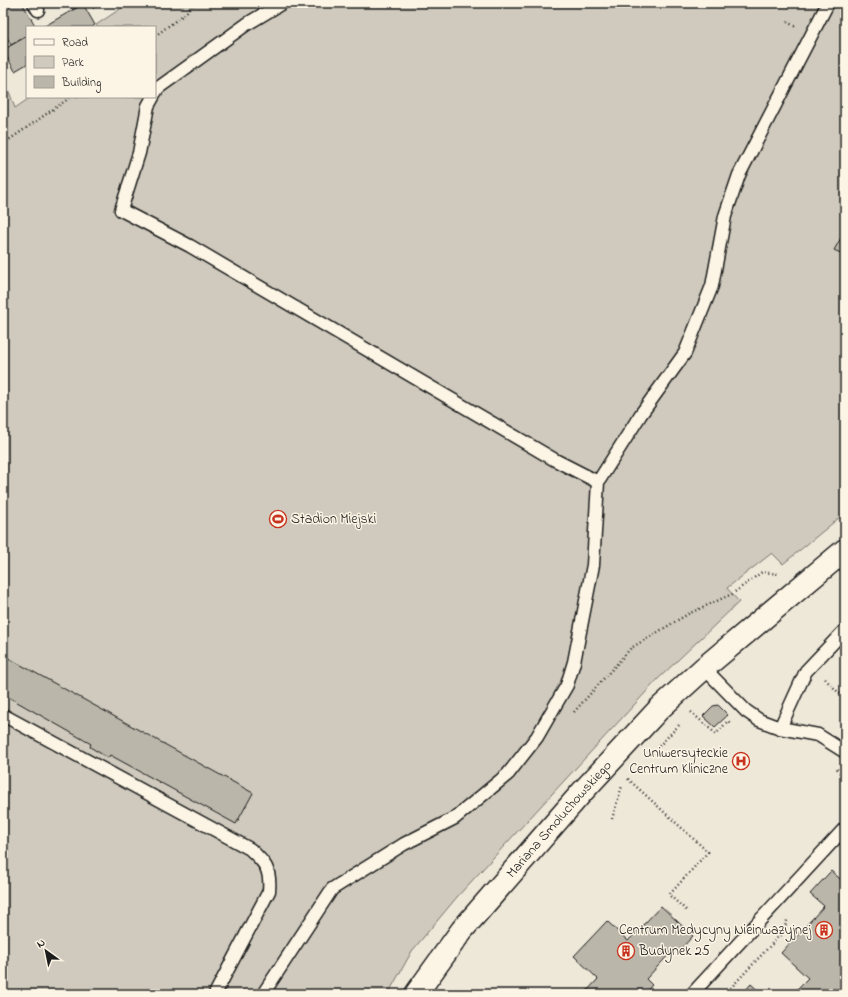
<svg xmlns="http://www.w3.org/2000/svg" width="848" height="997" viewBox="0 0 848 997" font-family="'Indie Flower',sans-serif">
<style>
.green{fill:#cfcabd;stroke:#76736c}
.building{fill:#bab6aa;stroke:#1c1c1c}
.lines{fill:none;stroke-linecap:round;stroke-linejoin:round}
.lane-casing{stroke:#1c1c1c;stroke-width:15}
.secondary-casing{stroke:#1c1c1c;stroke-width:25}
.path{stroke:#1c1c1c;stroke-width:2.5;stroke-dasharray:1 3;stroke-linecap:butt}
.lane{stroke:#fcf5e5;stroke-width:12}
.secondary{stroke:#fcf5e5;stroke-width:22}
.labels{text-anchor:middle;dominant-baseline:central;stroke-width:3;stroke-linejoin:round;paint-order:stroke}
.poi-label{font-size:14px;fill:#1c1c1c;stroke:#fcf5e5;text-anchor:start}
.street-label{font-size:14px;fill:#1c1c1c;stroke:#fcf5e5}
</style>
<rect width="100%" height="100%" fill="#eee8d9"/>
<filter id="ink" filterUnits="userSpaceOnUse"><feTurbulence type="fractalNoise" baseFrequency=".025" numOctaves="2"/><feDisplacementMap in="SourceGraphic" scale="8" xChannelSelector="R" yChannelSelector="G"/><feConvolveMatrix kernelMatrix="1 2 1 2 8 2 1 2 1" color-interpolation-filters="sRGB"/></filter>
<g filter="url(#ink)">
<!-- green -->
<path class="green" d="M129,3H845V513L783,564L772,553L727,588L739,602L658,679L457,897L412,951L388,994H3V75L15,108L31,97H155V27H98L96,25Z"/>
<!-- building -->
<path class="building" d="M3,3H22L36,27H27V36L11,45L3,30Z
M69,3H81L82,5L73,10Z
M83,4L95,25L92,27H43Z
M27,36V64L15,71L3,50Z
M845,231V255L834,250Z
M3,655L253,793L236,824L110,755L108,758L90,747L91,744L3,694Z
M718,705L728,715L715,727L703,716L713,706Z
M831,871L845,883V994H792L808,978L781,953L824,906L810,894Z
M661,906L693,936L678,952L674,949L646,979L652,985L651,986L644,994H639L635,991L632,994H584L598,979L574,956L607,921L628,941Z
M751,984L762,994H742Z"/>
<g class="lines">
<!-- lane casing -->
<g class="lane-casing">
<path id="lane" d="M34,3L38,10
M155,93L158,88L247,24L282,3
M153,97L148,106L139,153L121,210L190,246L555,460L598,482
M704,668L746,711L759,720L780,728L818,735L845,752
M3,715L250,849C265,863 271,869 269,891L215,994
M780,728L806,671L845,630
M263,994L332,889L404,844L455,818L508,774L537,737L567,685L574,662L593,565L598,482L641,414L685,353L712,286L725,216L739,175L828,3
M692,994L845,828"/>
</g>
<!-- secondary casing -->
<g class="secondary-casing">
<g id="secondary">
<path id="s1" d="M416,994L462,930L583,791L659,709L704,668L845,550"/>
</g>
</g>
<!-- path -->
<path class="path" d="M93,8L102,3
M787,22L796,27
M155,36L186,13L193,3
M3,144L71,97
M825,679L845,699
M574,712L631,648L688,614L732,594L762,572L779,574
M691,712L716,734L728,721L730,723
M659,746L681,723
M837,769L845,779
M628,779L708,852L669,895L686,910
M842,810L845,804
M612,819L622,786
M669,994L674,989
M725,994L783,932L788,918"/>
<!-- lane -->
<use href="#lane" class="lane"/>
<!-- secondary -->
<use href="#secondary" class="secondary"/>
</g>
</g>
<!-- icons -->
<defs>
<g id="stadium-ring" transform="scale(0.9)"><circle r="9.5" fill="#fcf5e5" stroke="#c8321e" stroke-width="1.5"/><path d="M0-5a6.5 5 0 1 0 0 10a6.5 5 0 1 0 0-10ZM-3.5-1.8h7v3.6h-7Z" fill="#c8321e"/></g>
<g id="hospital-ring" transform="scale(0.9)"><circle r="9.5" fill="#fcf5e5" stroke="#c8321e" stroke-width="1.5"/><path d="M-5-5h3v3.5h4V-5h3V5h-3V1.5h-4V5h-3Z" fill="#c8321e"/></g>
<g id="building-ring" transform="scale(0.9)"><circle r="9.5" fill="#fcf5e5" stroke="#c8321e" stroke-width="1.5"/><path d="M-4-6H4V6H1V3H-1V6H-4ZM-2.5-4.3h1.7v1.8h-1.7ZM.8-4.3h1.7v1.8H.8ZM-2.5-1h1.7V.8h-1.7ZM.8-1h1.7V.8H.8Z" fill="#c8321e"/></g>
</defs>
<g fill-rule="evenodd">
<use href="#stadium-ring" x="278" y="519"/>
<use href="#hospital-ring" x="741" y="761"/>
<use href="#building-ring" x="824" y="930"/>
<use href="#building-ring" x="626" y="951"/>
</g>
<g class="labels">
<!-- poi labels -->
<g class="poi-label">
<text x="291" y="519">Stadion Miejski</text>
<text x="728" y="753" text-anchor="end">Uniwersyteckie<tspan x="728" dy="16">Centrum Kliniczne</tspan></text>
<text x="811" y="930" text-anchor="end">Centrum Medycyny Nieinwazyjnej</text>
<text x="639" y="951">Budynek 25</text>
</g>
<!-- street labels -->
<g class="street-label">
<text stroke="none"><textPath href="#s1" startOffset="226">Mariana Smoluchowskiego</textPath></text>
</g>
</g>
<!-- margin -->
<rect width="848" height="997" fill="none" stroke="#fcf5e5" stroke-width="16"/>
<rect x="8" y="8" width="832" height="981" fill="none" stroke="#1c1c1c" stroke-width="1.5" filter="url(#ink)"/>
<!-- legend -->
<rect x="26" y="26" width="130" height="72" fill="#fcf5e5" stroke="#a29e95"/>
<rect x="34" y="39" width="20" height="6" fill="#fcf5e5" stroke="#a29e95"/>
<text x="62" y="46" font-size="12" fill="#1c1c1c">Road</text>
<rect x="34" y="56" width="20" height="12" fill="#cfcabd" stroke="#a29e95"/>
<text x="62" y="66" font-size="12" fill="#1c1c1c">Park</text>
<rect x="34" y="76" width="20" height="12" fill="#bab6aa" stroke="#a29e95"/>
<text x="62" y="86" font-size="12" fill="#1c1c1c">Building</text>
<!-- north arrow -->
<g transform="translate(46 951) rotate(327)" stroke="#fcf5e5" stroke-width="3" paint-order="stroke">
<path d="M0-3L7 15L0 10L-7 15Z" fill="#1c1c1c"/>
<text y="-6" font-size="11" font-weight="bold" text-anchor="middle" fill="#1c1c1c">N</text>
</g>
</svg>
